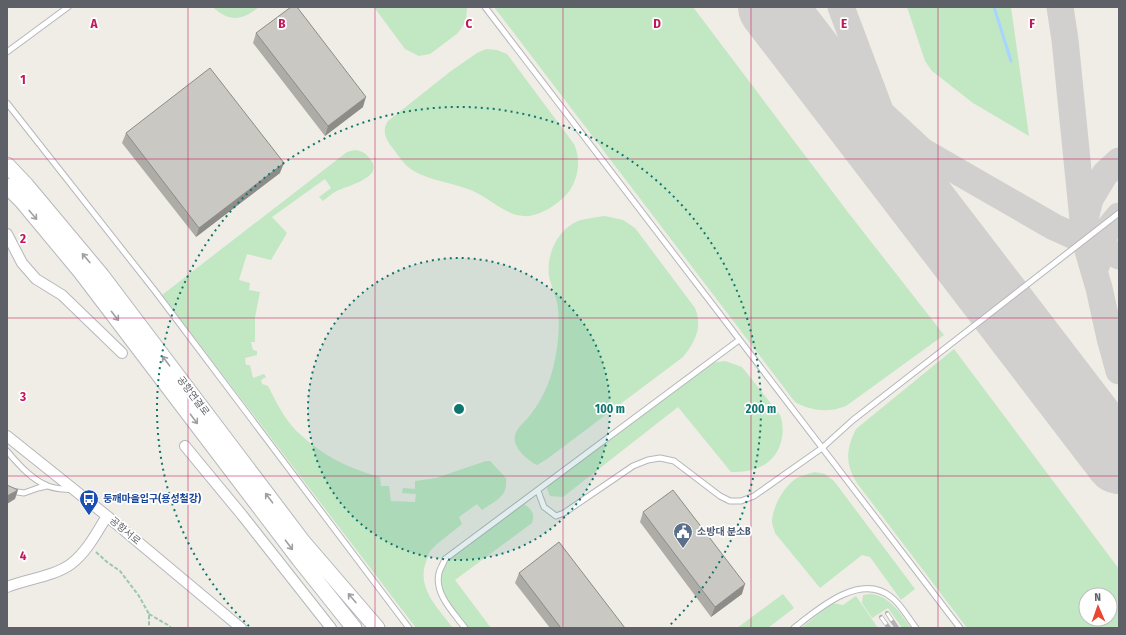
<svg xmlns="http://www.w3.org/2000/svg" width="1126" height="635" viewBox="0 0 1126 635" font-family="'Fira Sans Condensed','Noto Sans KR',sans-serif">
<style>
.green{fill:#c2e7c3;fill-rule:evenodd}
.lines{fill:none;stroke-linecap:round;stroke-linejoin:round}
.stream{stroke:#a6d5ff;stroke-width:3}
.taxiway{stroke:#d2d0ce;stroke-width:27}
.runway{stroke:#d2d0ce;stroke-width:68}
.lane-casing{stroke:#b6b7bc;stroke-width:7}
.street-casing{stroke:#b6b7bc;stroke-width:12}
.secondary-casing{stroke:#b4b7bd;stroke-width:17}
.path{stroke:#9bc8a9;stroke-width:2;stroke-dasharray:4 2;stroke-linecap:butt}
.lane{stroke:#fff;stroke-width:5}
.street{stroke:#fff;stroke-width:10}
.secondary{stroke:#fff;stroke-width:15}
.rail-casing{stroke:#b4b4b6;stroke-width:4.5}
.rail{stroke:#fff;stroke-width:3;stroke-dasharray:9;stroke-linecap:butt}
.wall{fill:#aeaca7}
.shaded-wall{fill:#8d8c88}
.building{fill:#cac8c2;stroke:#8d8c88}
.oneway{stroke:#9ea0a3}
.grid{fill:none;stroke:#c2185b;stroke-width:1;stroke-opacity:0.55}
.ring{fill:none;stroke:#0f766e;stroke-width:2;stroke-dasharray:2 4}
.labels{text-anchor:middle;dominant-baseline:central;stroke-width:3.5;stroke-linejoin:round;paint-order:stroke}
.street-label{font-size:10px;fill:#5d6066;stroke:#fff}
.transit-label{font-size:10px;font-weight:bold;fill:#164399;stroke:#fff;text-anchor:start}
.service-label{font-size:10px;font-weight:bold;fill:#4e5e75;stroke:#fff;text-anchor:start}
.grid-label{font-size:13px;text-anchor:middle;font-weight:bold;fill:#c2185b;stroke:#fff;stroke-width:3.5;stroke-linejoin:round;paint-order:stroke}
.centre{fill:#0f766e;stroke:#fff;stroke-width:2}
.ring-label{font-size:12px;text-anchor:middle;font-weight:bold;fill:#0f766e;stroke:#fff;stroke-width:3.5;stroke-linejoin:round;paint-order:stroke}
</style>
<rect width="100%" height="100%" fill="#efede5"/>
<!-- green -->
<path class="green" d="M213,7H259C242,20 230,23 213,7Z
M374,7H467L466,21L458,33L430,54L419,56L405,49Z
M494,7H693L847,211L944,335L846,406C829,413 811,411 795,402Z
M907,7H1011L1029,136L973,103L932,71L925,61Z
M486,49L497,50L507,54L574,144C582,162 578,185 562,199C559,202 554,205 550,208C542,212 533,217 524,216C505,215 491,199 473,191C453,182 421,180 406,165C401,160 396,152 391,146C385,138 382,130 388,121L451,71L477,53Z
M355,150C362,151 366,153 370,159C386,178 345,186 335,192C331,194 327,198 323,201L319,197L331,188L325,179L272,217L287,233L271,260L247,254L239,280L250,283L249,290L260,292L255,317V342H251L253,350L257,351V355L245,358L246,365H250L253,378L264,374L266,377L261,380L262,384L268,386C276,402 287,424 301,435C323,456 350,469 380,477L381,486H389L391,501L415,502L416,494L402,493L403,488L415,489V481L436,478L486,461H490L506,478C508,497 496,500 482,510L477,504L459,517L462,524C453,532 439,541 431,550C428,554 427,560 425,565C418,590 439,609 453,628H416L162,295L347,152Z
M605,216L623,220L635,228L695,308C703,326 695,343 683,357L547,459L537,465C528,461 512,447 515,436C516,428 526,421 531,414C541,401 549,385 553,368C558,349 560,328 558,308C557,297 551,287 549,276C546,253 559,227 581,220C589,218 598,217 605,216Z
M954,349L1119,569V628H967L857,483C845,464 846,449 856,429ZM1086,595H1110V619H1086Z
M725,361L742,367L780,415C787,433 780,458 762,466C752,471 742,472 731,472L678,407L563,497L550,496L547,489L549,482L698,366L711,363Z
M815,472L825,474L834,481L915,589L901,600L870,557L862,555L820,588L775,533C774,529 772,525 772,521C773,506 784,486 797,478C802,475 809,474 815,472Z
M524,504C532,509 535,514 532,523L455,580L491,628H468C456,606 424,585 447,560L518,505Z
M783,594L794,608L768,628H737Z
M871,594C890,596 900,613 911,628H902L888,608L872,618L862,603L863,595Z
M856,596L878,628H801L832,603L843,605Z"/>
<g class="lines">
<!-- stream -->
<path class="stream" d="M994,7L1011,61"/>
<!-- taxiway -->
<path class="taxiway" d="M841,7L881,113L908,166L950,237
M1060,7L1065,40L1085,240L1099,288L1110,338L1119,371
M785,24L851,87L881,113L922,151L1054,227L1119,256
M1085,219L1090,199L1105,174L1119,161
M1097,264C1096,242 1106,231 1119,216
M1026,338C1056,373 1086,406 1119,438"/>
<!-- runway -->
<path class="runway" d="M772,7L1119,460"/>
<!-- lane casing -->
<g class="lane-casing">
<path id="lane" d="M485,7L960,628
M7,52L68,7
M7,103L155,291L409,628
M7,451C18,464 32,480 48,486C55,489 64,489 72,490
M538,491L544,507L556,516L564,513L633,466L648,460L660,458L674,461L720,496L730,501H741L754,496L822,448L853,420L1119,213
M7,492L11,491L24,493L38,488L47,486
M465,628C454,613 434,594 439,573C440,569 443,564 445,559L739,340
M794,628C818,609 860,572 891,597C901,604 908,618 916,628"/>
</g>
<!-- street casing -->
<g class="street-casing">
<path id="street" d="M7,234L22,263L36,279L62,295L122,353
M7,436L107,516L241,628
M185,446L242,515L331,628
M7,587C27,579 55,576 71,564C87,552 97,532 107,516"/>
</g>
<!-- secondary casing -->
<g class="secondary-casing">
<path id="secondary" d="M7,165L26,185L102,276L303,542L377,628
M7,186L22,201L81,272L299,559L354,628"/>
</g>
<!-- path -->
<path class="path" d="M96,552L107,562L120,571L139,596L149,614V628
M149,614L168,625L171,628"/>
<!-- lane -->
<use href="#lane" class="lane"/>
<!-- street -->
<use href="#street" class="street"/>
<!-- secondary -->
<use href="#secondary" class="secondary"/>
<!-- rail casing -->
<g class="rail-casing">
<path id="rail" d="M887,613L897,628
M881,617L889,628"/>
</g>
<!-- rail -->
<use href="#rail" class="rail"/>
</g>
<!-- wall -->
<path class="wall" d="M256,33L363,107L325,136L253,43Z
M126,133L280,173L196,237L122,143Z
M643,512L742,594L711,617L640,522Z
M519,573L625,628H550L515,583Z"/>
<!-- shaded-wall -->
<path class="shaded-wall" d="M366,97L363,107L325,136L328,126Z
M284,163L280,173L196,237L199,228Z
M18,490L15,499L7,504V496Z
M745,584L742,594L711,617L715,607Z"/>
<!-- building -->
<path class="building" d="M291,7H297L366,97L328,126L256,33Z
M210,68L284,163L199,228L126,133Z
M7,485L18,490L7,496Z
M673,490L745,584L715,607L643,512Z
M559,542L625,628H561L519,573Z"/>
<!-- one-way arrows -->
<defs><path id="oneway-shaft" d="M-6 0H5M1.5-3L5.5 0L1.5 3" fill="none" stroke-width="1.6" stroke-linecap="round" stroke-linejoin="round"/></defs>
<g class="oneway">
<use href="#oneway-shaft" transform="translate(33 215) rotate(50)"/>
<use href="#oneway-shaft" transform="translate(86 258) rotate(-130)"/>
<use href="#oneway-shaft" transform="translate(115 316) rotate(52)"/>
<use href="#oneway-shaft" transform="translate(166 361) rotate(-127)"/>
<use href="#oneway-shaft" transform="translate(194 419) rotate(53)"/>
<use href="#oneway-shaft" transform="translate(269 498) rotate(-127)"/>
<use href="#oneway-shaft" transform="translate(289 545) rotate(53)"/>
<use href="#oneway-shaft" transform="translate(352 598) rotate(-131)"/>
</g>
<!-- grid -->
<path class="grid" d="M188,7V628M375,7V628M563,7V628M751,7V628M938,7V628M7,159H1119M7,318H1119M7,476H1119"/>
<!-- distance rings -->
<circle cx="459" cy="409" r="151" fill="#0f766e" fill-opacity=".12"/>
<g class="ring">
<circle cx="459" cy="409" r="151"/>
<path d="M249 626A302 302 0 1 1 669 626"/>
</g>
<!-- icons -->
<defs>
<g id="bus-pin" transform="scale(1)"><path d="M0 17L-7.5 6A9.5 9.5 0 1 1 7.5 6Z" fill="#1a4fb4" stroke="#fff"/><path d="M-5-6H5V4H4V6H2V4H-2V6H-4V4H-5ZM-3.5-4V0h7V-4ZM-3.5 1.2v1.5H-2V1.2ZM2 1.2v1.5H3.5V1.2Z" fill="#fff"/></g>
<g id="civic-pin" transform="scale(1)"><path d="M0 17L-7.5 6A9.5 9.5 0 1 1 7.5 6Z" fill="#5c6f8a" stroke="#fff"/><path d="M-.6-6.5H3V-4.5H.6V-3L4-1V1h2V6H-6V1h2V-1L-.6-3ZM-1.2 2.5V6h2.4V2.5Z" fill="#fff"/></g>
</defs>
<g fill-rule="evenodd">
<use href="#bus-pin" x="89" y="499"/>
<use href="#civic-pin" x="683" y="532"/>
</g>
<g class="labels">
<!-- street labels -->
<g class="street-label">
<text transform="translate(193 396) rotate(53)">공항연결로</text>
<text transform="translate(125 531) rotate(40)">공항서로</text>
</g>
<!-- transit labels -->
<g class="transit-label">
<text x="103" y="499">둥깨마을입구(용성철강)</text>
</g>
<!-- service labels -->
<g class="service-label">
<text x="697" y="532">소방대 분소B</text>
</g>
</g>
<g class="grid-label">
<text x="94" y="28">A</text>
<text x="282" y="28">B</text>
<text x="469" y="28">C</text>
<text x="657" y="28">D</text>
<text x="844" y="28">E</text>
<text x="1032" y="28">F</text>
<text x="23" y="84">1</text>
<text x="23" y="243">2</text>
<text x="23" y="401">3</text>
<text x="23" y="560">4</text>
</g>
<circle cx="459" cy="409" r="6" class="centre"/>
<g class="ring-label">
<text x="610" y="413">100 m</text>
<text x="761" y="413">200 m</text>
</g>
<!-- border -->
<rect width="1126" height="635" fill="none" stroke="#5d6066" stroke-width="16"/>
<!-- north arrow -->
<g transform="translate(1098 607) rotate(358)"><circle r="19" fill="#ffffff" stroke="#bebfc2"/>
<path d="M0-3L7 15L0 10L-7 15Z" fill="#ea4630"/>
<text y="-6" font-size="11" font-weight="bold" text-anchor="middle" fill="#5d6066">N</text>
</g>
</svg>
